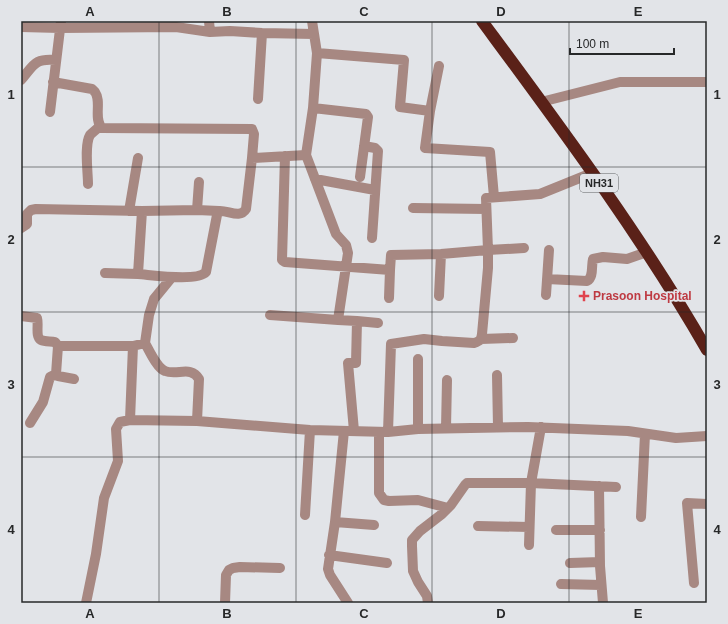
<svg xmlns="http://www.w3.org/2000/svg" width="728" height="624" viewBox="0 0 728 624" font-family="Helvetica,sans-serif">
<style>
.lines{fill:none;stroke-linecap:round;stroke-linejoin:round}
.minor{stroke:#a78882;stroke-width:10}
.highway{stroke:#5a2118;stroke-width:12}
.grid{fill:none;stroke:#272829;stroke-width:1;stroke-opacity:0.55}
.health-dot{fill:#e0444e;stroke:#e2e4e8;stroke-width:1.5}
.labels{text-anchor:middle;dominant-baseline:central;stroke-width:3.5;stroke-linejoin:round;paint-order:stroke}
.shield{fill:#e2e4e8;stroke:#5f6062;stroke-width:1}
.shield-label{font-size:11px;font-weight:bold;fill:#272829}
.health-label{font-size:12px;font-weight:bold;fill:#be3a42;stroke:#e2e4e8;text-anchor:start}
.neatline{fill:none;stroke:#272829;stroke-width:1.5}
.grid-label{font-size:13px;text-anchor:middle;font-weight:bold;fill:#272829}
</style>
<rect width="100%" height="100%" fill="#e2e4e8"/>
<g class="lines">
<!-- minor -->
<path class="minor" d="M209,21L210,32
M312,21L317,53L313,108L306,155L336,234L346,245L348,253L338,320L357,321L356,363H348L354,431
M21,27L60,28L176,27L210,32L230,31L262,33L314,34
M317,53L404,60L400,107L430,111L425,148L490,152L494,197
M21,80C34,65 34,58 56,60
M53,82L92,89L95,92C102,102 93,119 102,128L252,129L254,134L252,158
M258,99L262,33
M541,102L620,82H707
M313,108L366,114L368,117L360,177
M430,111L439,66
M50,112L61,21
M364,146L375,148L378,151L372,238
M285,156L282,260L285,262L390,270L391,255L441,254L488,250L486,198L540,194L592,173
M315,179L375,190
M88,184C88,172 84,145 90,135C93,132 97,129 100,126
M413,208L486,209
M197,210L199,182
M129,211L138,158
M142,211L197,210L219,211
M21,228L27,224V214L31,210L36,209L142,211L138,274C152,275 197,282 206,272L217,215L219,211C228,210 240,219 246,209L252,158L306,155
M105,273L138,274
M547,279L587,281C594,277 591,266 593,259L603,257L627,259L647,252
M546,295L549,250
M439,296L441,254
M389,298L390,270
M270,315L338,320
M21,316L37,318C39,324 35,337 41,340C45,342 51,341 55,342L58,346H133
M357,321L378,323
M481,339L513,338
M145,343C149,350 157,368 165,371C177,376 191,365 199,379L197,421
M58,346L56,374L58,376L74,379
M497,375L498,427
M130,420L197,421L310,430L388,432L418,429L528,427L628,431L676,438L707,436
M30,423L43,402L50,377L56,374
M446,428L447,380
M418,429V359
M344,431L335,522L328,569L330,575L348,603
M379,432V493L384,500L389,501L418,500L448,508
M388,432L391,344L424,339L442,341L474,343C480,341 481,340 482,334L488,268V250L524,248
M599,486L600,566L603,603
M305,515L310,430
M641,517L645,434
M335,522L374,525
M478,526L529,527
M556,530H600
M529,545L531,483L616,487
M329,555L387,563
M570,563L600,562
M694,583L687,503L707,504
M561,584L601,585
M86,603L96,554L104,498L118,461L116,429L120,422L130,420L133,346L145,343L149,315L154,299L172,277
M225,603L226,575L229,570L233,568L240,567L280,568
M428,603L427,596L418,582L413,571L412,546V540L420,531L442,514L451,505L465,485L467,483H531L541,427"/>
<!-- highway -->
<path class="highway" d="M482,21C561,128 641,235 707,350"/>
</g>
<!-- grid -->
<path class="grid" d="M159,21V603M296,21V603M432,21V603M569,21V603M21,167H707M21,312H707M21,457H707"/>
<!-- markers -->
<path class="health-dot" d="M582 290h4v4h4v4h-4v4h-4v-4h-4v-4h4z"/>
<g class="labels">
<!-- shield labels -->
<rect class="shield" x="580" y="174" width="38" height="18" rx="3"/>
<g class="shield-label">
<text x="599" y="183">NH31</text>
</g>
<!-- health labels -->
<g class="health-label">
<text x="593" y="296">Prasoon Hospital</text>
</g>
</g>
<!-- border -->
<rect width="728" height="624" fill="none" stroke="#e2e4e8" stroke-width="44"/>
<!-- scale -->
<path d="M570 48v6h104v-6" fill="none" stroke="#272829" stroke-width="2"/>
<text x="576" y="48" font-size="12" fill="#272829" stroke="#e2e4e8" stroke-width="3" paint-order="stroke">100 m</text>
<rect x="22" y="22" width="684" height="580" class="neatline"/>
<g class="grid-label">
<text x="90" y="16">A</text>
<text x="227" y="16">B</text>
<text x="364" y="16">C</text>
<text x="501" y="16">D</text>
<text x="638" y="16">E</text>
<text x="11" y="99">1</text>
<text x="717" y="99">1</text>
<text x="11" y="244">2</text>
<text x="717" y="244">2</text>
<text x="11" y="389">3</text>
<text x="717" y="389">3</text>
<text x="11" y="534">4</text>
<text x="717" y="534">4</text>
<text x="90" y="618">A</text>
<text x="227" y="618">B</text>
<text x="364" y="618">C</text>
<text x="501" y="618">D</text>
<text x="638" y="618">E</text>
</g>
</svg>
